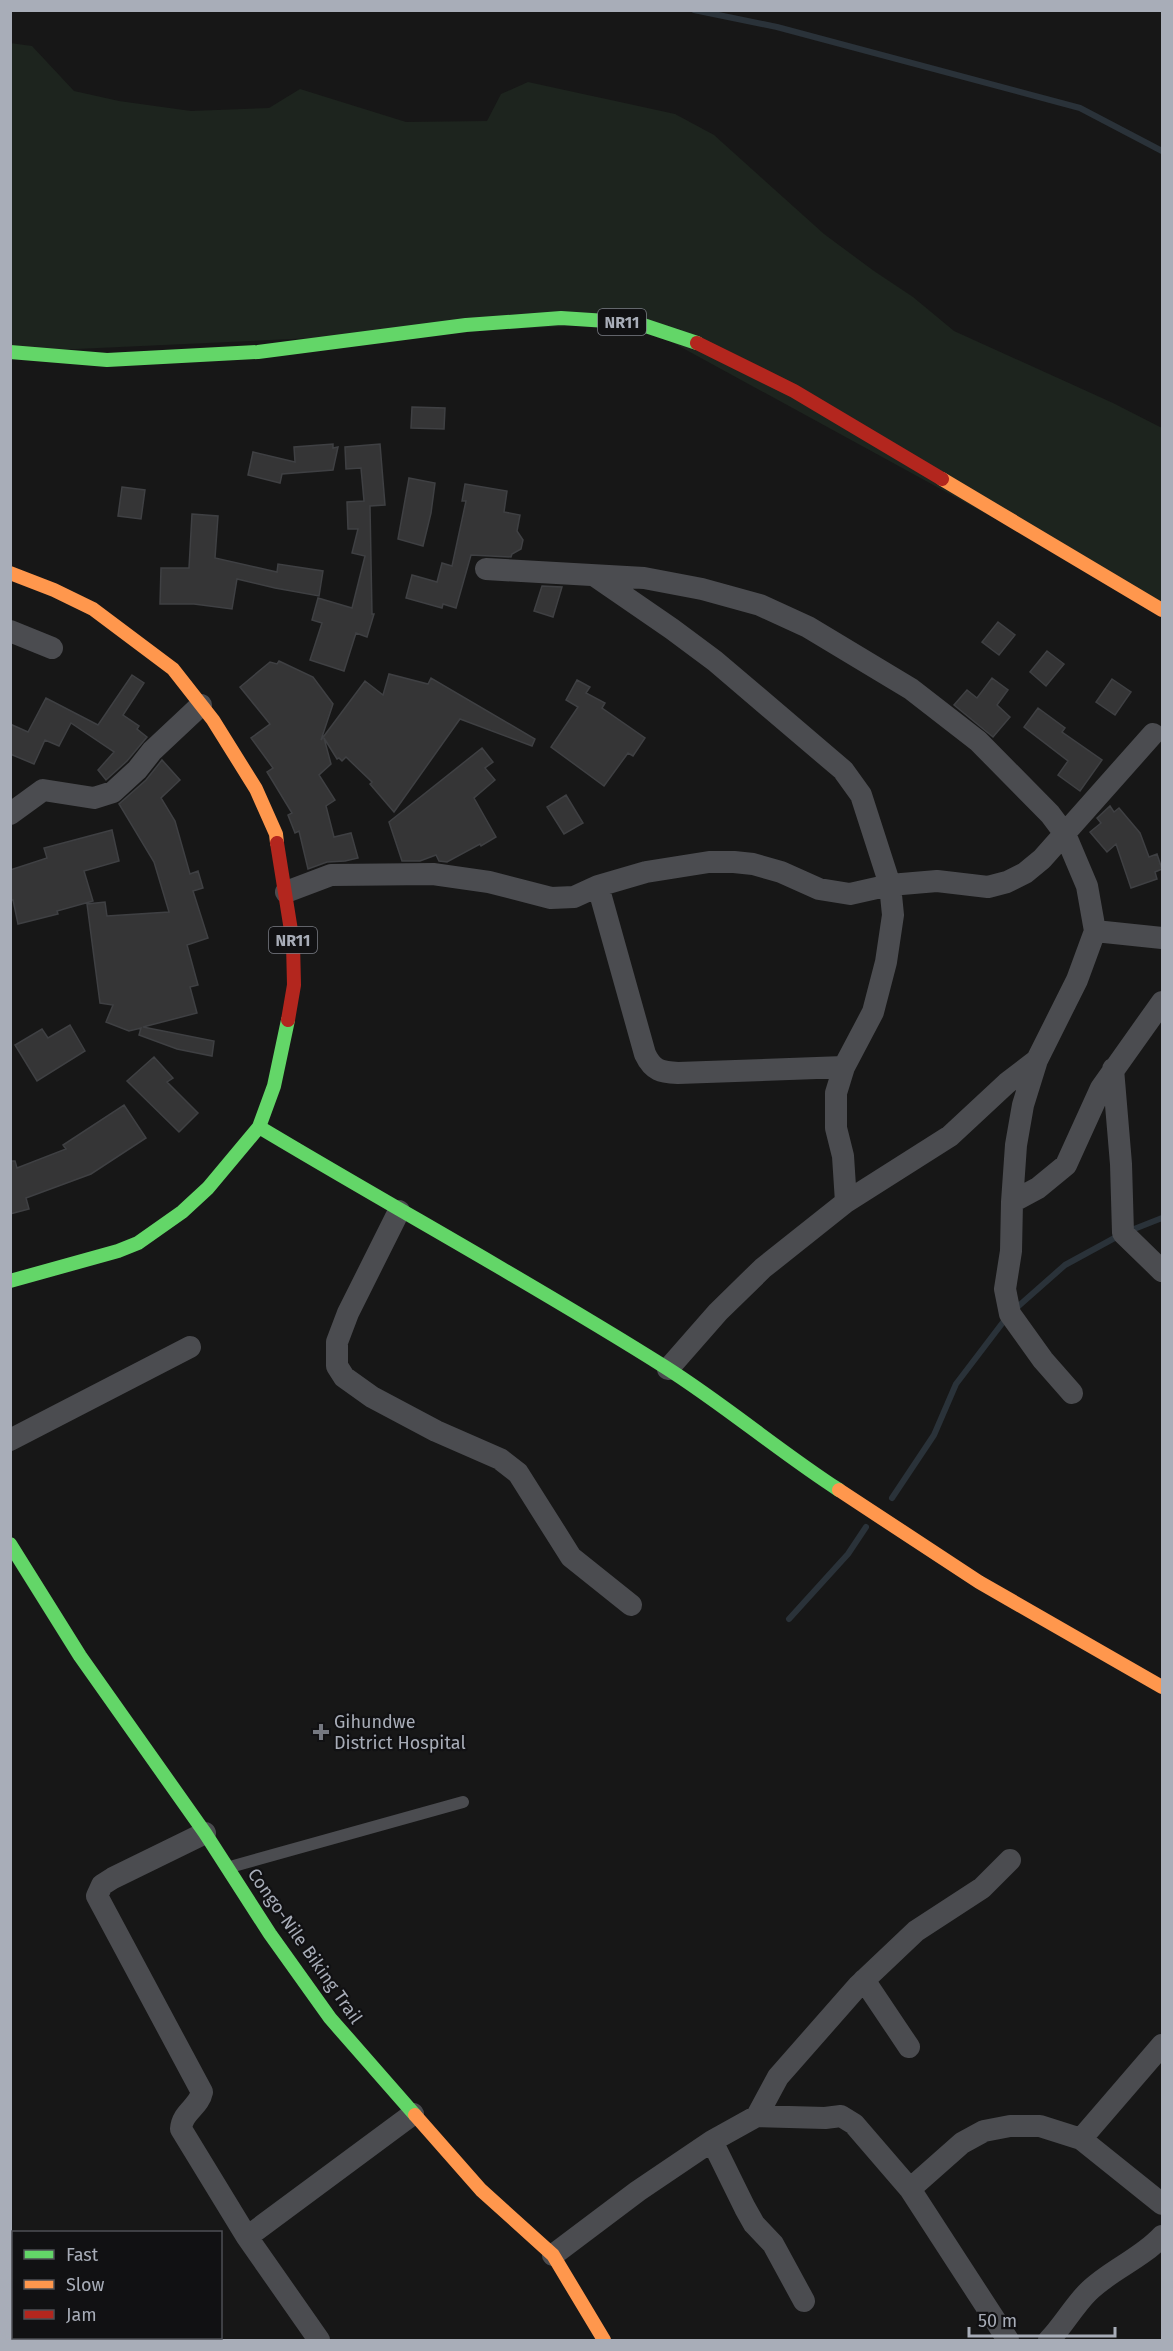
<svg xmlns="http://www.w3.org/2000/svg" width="1173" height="2351" viewBox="0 0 1173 2351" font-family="'Fira Sans',sans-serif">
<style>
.green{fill:#1d241e}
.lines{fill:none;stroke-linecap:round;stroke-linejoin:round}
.stream{stroke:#2a3239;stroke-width:6}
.building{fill:#353536;stroke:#3f4043;stroke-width:1.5}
.lane{stroke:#4b4c50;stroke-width:12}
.street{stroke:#4b4c50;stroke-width:22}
.fast{stroke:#63d668;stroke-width:14}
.slow{stroke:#ff974d;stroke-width:14}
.jam{stroke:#b3261e;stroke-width:14}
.poi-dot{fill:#757880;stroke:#111113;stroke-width:2}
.labels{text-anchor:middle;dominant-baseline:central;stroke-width:4.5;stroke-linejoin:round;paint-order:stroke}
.shield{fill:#111113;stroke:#7b7e86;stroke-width:1.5}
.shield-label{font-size:16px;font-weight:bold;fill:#a8adb8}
.poi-label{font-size:18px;fill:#a8adb8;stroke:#111113;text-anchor:start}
.street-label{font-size:18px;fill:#a8adb8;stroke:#111113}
</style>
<rect width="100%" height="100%" fill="#171717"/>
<!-- green -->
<path class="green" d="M10,43L32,46L74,91L119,101L191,111L269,108L300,89L406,122L487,121L501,94L528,82L675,114L714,135L824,234L874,271L913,297L954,331L1113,403L1162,428V610L637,323L11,352Z"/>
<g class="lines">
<!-- stream -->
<path class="stream" d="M694,10L777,27L1080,108L1162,151
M1129,1231L1162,1218
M1014,1310L1065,1265L1120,1235
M892,1498L934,1435L956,1384L1007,1317
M789,1619L848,1554L866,1527"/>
</g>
<!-- building -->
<path class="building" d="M412,407L445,408L444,429L411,428Z
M333,444V448L338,447L333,470L282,474L280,483L248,475L253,452L295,462L294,447Z
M380,444L385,505L370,506L372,614H374L367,637L356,633L344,671L310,660L322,623L312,620L318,598L352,608L365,556L352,553L358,529H348L347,502L364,501L361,468L346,469L345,447Z
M409,478L435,483L431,513L423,546L398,539Z
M465,484L507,491L504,512L520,515L517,531L523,540L521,549L512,554L511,557L471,555L456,608L443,604L442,608L406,598L412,575L437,582L442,563L452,566L466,501H462Z
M122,487L145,490L141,519L118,516Z
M192,514L218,516L215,558L277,572L278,564L323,571L319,596L275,588L237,579L232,609L194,604H160L161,568H189Z
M542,586L562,587L553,617L534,611Z
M998,622L1015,635L999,655L982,642Z
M1047,651L1064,664L1046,686L1030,672Z
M279,661L313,677L333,704L321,740L365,681L383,695L389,674L428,684L431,678L535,739L532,746L460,719L394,812L370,784L372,782L346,757L342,761L339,758L337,759L324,738L331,764L319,775L335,800L326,806L334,837L351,833L358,858L345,861L327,862L308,869L299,831L295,833L288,815L292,813L267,772L273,768L251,738L270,724L240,687L270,662L277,664Z
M132,675L144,683L123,715L139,726L137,729L147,737L127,761L106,780L98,770L114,752L71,723L59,746L45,740L34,764L10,754V724L28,732L46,698L98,725Z
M992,678L1008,690L997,705L1010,717L993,737L954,705L967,690L977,698Z
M1112,679L1131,692L1115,715L1096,702Z
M577,680L590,687L586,693L605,703L602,708L645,738L633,756L628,753L604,786L551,747L578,707L566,700Z
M1038,708L1065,728L1062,732L1102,760L1080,791L1058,775L1068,761L1024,727Z
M482,748L493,762L485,768L495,780L474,798L496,837L481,846L480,844L447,862L439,861L436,855L420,861H402L389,822Z
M162,760L180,780L161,798L175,821L190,874L198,871L203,888L193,891L208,938L187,945L198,985L190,987L197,1013L143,1027L214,1041L212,1056L177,1049L139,1035L141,1028L129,1031L106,1022L113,1005L100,1003L87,904L105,902L107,916L169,912L154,862L119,804L146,780Z
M566,795L583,823L564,834L547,807Z
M1110,806L1114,812L1119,808L1140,833L1149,857L1157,854L1162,869L1155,872L1157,879L1131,888L1116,844L1107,852L1090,832L1101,823L1097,818Z
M112,830L119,861L84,871L93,901L57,911L58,914L18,924L13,900H10V870L47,858L44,848Z
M70,1025L85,1051L37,1081L15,1045L42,1029L48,1038Z
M154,1057L173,1078L167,1082L198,1113L179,1132L127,1081Z
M124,1105L146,1138L91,1174L26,1198L29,1209L10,1214V1161H15L17,1168L66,1149L63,1145Z"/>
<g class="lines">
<!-- lane -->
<path class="lane" d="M230,1867L463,1802"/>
<!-- street -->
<path class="street" d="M486,569L644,578L702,589L760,605L808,627L911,689L978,741L1050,814L1065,834L1087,886L1095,931L1077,980L1037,1060L1023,1105L1016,1145L1012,1202L1011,1251L1005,1289L1010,1314L1043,1360L1072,1393
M595,576L672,629L715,661L843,770L861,795L890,885L893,915L886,962L873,1012L844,1067L836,1093V1128L843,1156L846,1202
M10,631L52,648
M10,814L43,790L94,798L113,792L137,770L152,751L201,705
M598,886L645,1054C653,1071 661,1072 678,1073L844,1067
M286,892L331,875L433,874L489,882L551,898L574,897L598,886L646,872L709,862H734L753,864L781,872L819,889L850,894L890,885L937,881L988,887L1007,882L1025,873L1042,859L1153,734
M1095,931L1162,938
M1113,1069L1121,1164L1123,1233L1162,1271
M1012,1202L1038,1188L1066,1165L1101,1088L1162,1002
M399,1211L348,1313L337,1342V1366L344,1377L372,1397L436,1431L500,1459L518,1473L571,1557L631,1605
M668,1369L718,1312L763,1268L846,1202L950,1136L1007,1083L1037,1060
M10,1440L190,1347
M205,1833L113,1878L102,1885L97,1896L202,2092C199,2107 182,2112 181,2129L247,2237L319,2340
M864,1980L909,2047
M757,2116L825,2118L841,2116L854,2124L910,2189L1008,2340
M1081,2139L1162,2045
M712,2141L745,2208L754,2224L773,2244L804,2301
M910,2189L962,2143L984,2131L1010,2126H1040L1081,2139L1162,2204
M247,2237L413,2114
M553,2255L638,2191L712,2141L757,2116L778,2077L858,1986L916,1931L982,1888L1010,1860
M1049,2340C1063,2326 1073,2307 1088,2292C1110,2270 1141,2259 1162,2236"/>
<!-- fast -->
<path class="fast" d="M10,352L107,360L258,352L466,325L561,318L637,323L697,343
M259,1127C394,1208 532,1283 665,1367C725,1405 780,1452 839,1490
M10,1281L118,1251L138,1243L182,1212L208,1188L259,1127L274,1086L288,1020
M10,1544L80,1656L205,1833L270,1934L330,2018L415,2115"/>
<!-- slow -->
<path class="slow" d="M942,479L1162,610
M10,573L54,590L93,609L173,669L213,720L256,789L276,834L277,843
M839,1490L979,1582L1162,1687
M415,2115L481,2190L553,2255L604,2340"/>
<!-- jam -->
<path class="jam" d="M697,343L794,391L942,479
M277,843L293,943L294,985L288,1020"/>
</g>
<!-- markers -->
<path class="poi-dot" d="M318 1723h6v6h6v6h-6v6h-6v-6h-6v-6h6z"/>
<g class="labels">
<!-- shield labels -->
<g class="shield">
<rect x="598" y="309" width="48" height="26" rx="4.5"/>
<rect x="269" y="927" width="48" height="26" rx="4.5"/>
</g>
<g class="shield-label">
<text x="622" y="322">NR11</text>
<text x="293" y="940">NR11</text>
</g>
<!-- poi labels -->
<g class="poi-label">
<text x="334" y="1722">Gihundwe<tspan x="334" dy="21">District Hospital</tspan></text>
</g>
<!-- street labels -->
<g class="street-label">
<text transform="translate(305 1946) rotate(55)">Congo-Nile Biking Trail</text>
</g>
</g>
<!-- border -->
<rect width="1173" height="2351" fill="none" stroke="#a8adb8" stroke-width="24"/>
<!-- legend -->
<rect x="12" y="2231" width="210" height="108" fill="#111113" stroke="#4d4f55" stroke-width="1.5"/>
<rect x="24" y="2250" width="30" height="9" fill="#63d668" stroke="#4d4f55" stroke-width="1.5"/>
<text x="66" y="2261" font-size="18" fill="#a8adb8">Fast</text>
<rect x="24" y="2280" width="30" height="9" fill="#ff974d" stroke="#4d4f55" stroke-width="1.5"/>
<text x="66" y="2291" font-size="18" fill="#a8adb8">Slow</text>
<rect x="24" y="2310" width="30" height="9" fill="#b3261e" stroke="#4d4f55" stroke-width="1.5"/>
<text x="66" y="2321" font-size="18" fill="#a8adb8">Jam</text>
<!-- scale -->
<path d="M969 2327v9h146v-9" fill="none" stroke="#a8adb8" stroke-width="3"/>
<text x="978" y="2327" font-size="18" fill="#a8adb8" stroke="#111113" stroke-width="4.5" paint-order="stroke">50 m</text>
</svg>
